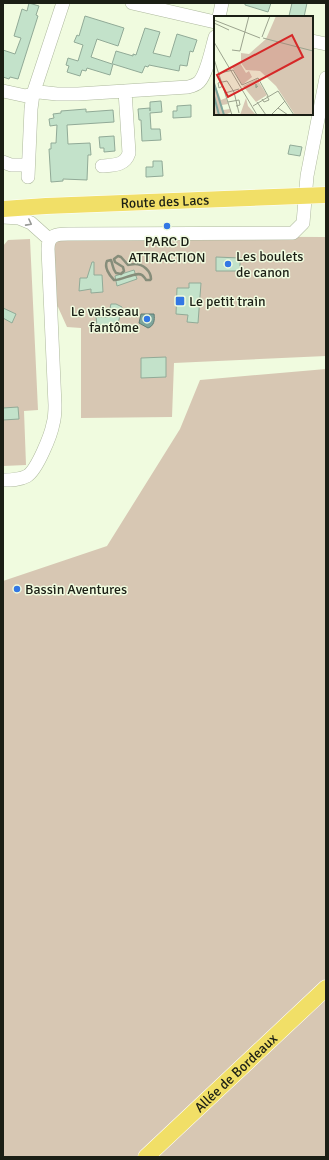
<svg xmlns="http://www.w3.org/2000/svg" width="329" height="1160" viewBox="0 0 329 1160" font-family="Signika,sans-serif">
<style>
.green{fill:#d7c7b3}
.water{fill:#7da59c;stroke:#607d74}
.building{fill:#c3e2ca;stroke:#91aa97}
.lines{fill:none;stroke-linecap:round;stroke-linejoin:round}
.minor-casing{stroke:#aeb99e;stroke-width:14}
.major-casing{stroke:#fff;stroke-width:17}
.minor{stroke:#fff;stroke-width:13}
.major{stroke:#f1df67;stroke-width:16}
.rail{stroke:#868d7a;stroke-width:2.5}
.oneway{stroke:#989a96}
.poi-dot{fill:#3277e4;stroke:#f0fbdf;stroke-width:1.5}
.labels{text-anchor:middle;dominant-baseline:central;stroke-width:3;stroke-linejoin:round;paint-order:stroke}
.street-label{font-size:14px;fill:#1b1f15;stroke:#f0fbdf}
.poi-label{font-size:14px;fill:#1b1f15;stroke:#f0fbdf;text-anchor:start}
.inset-river{fill:none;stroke:#7da59c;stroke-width:2}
.inset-road{fill:none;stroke:#9ba38e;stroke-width:1}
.view{fill:#d62828;fill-opacity:0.15;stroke:#d62828;stroke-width:2}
.inset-edge{fill:none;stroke:#1b1f15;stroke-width:2}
</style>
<rect width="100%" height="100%" fill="#f0fbdf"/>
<!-- green -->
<path class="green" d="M125,236L326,237V356L174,363L172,417L81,418V328L67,327L58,307L53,304L54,244L56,241Z
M30,239L38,410L24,411L26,465L3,466V246L8,240Z
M326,369V1157H3V581L107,546L180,429L200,380Z"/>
<!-- water -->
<path class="water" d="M141,314H154C155,320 154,326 148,328L139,323Z"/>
<!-- building -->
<path class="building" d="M29,3L39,6L36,15L38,16L18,79L10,77L9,79L3,77V50L15,54L21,38L14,36L22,9L27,11Z
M245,3H271L268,12L245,5Z
M292,3H307L304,17L289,16Z
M85,16L124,28L118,46L97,39L91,57L112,64L116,51L133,56V54L136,55L145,28L160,32L153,53L170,57L177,34L197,40L193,52L190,51L187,66L180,65L179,71L149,65L148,67L145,66L142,73L113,64L110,75L87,68L86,71L82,70L80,76L67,72L69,66L66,65L68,58L78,61L83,45L74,42L77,35L79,36Z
M161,101L162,112L150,113L151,129H160L161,140L142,141L141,120H139L138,109L150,108V111V102Z
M191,105V117L173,118V111H177V106Z
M86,109V112L113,110L114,122L67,125L68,144L90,143L91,155H88L87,180L63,179V181L51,182L49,149H51V143H56L57,125L50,126L49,119L54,118L53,114L61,113V111Z
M114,136L115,151L104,152V148H100L99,137Z
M290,145L302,147L300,156L288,154Z
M153,161H162L163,176L146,177V167H153Z
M216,257L240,258V271H216Z
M92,262H94V275H102L103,292L91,293V289L79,291L80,278H87Z
M134,270L137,279L117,286L115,276Z
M189,283H201L198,323L187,322L188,315L176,314L177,288H189Z
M111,304H116L122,307L117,328L104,329V325H97L96,317H108Z
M3,308L16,314L12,323L3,318Z
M166,357V377L141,378V358Z
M18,407L19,419L3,420V408Z"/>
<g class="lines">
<!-- minor casing -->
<g class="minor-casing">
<path id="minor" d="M132,3L215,22
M219,17L222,3
M312,41L326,44
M3,91L26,96L39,92L57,94H78L188,87C192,86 196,85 199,82C207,74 212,47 215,37
M3,162L11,165H28
M102,166C113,165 125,166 129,153L125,91
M28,177L31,109L33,94L63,3
M3,217L19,218L31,223L50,240
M3,480C11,480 20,480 27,476C37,470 51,435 53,424C55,417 55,411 55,405L48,249C48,235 56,234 68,234L293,233L303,223L307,176L326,78"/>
</g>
<!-- major casing -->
<g class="major-casing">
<g id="major">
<path id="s1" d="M3,209L46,206L326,195"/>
<path id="s2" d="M146,1157L326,988"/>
</g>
</g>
<!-- minor -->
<use href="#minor" class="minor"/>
<!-- major -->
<use href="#major" class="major"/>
<!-- rail -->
<path class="rail" d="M118,256L121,257L128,265C130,265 132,264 135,264C143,264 151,271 151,279L150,280H146C146,279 142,275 142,275C136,271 121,281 114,280C109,275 104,267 107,261L111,260C113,265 112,268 116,273L121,274L124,271L123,267L115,262L114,259Z"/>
</g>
<!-- one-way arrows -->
<defs><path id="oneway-chevron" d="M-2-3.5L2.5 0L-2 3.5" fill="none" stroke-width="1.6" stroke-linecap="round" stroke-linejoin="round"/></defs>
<use class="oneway" href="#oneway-chevron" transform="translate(29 223) rotate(28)"/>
<!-- markers -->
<g class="poi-dot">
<circle cx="167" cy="226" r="4"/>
<circle cx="228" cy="264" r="4"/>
<rect x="175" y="296" width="10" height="10" rx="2"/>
<circle cx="147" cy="319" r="4"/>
<circle cx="17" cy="589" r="4"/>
</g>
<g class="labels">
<!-- street labels -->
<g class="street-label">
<text stroke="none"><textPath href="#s1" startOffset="162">Route des Lacs</textPath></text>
<text stroke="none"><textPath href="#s2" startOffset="123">Allée de Bordeaux</textPath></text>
</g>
<!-- poi labels -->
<g class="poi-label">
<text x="167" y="241" text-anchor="middle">PARC D<tspan x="167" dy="16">ATTRACTION</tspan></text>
<text x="236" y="256">Les boulets<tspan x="236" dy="16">de canon</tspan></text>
<text x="189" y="301">Le petit train</text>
<text x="139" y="311" text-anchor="end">Le vaisseau<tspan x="139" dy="16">fantôme</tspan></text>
<text x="25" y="589">Bassin Aventures</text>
</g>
</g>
<!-- overview -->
<g transform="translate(214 16)">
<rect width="99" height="99" fill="#f0fbdf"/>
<path d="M62,0H99V99H81L62,70L46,55L32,54L27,47V37L35,38L52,23ZM26,47L32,57L35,55L38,61L28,69L18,51ZM43,63L53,79L42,86L29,70ZM0,66L7,84L12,82L14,88L8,89L9,94L16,93L17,96L11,99H0ZM32,82L34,90L42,99H26Z" fill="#d7c7b3"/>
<path class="inset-river" d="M0,67L10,99M0,80L5,99"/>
<path class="inset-road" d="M0,4L46,22M0,7L15,14M48,21L56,0M49,22L99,35M0,26L43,99M18,34L26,35L35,0M0,43L18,99M6,57L19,54L28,69L44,62L54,80M42,68V71L44,70L42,72ZM9,70L5,72L4,67L13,65L20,76L25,97M11,77L25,73M48,83L50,86L55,84L53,80M14,86L25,84L26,89L22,90M43,86L52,99M39,90L64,75L80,99M64,92L74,99M57,99L71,85"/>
<path class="view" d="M78,19L89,41L14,81L3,59Z"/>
<rect width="99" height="99" class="inset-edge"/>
</g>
<!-- border -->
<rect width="329" height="1160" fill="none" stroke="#1b1f15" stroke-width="8"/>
</svg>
